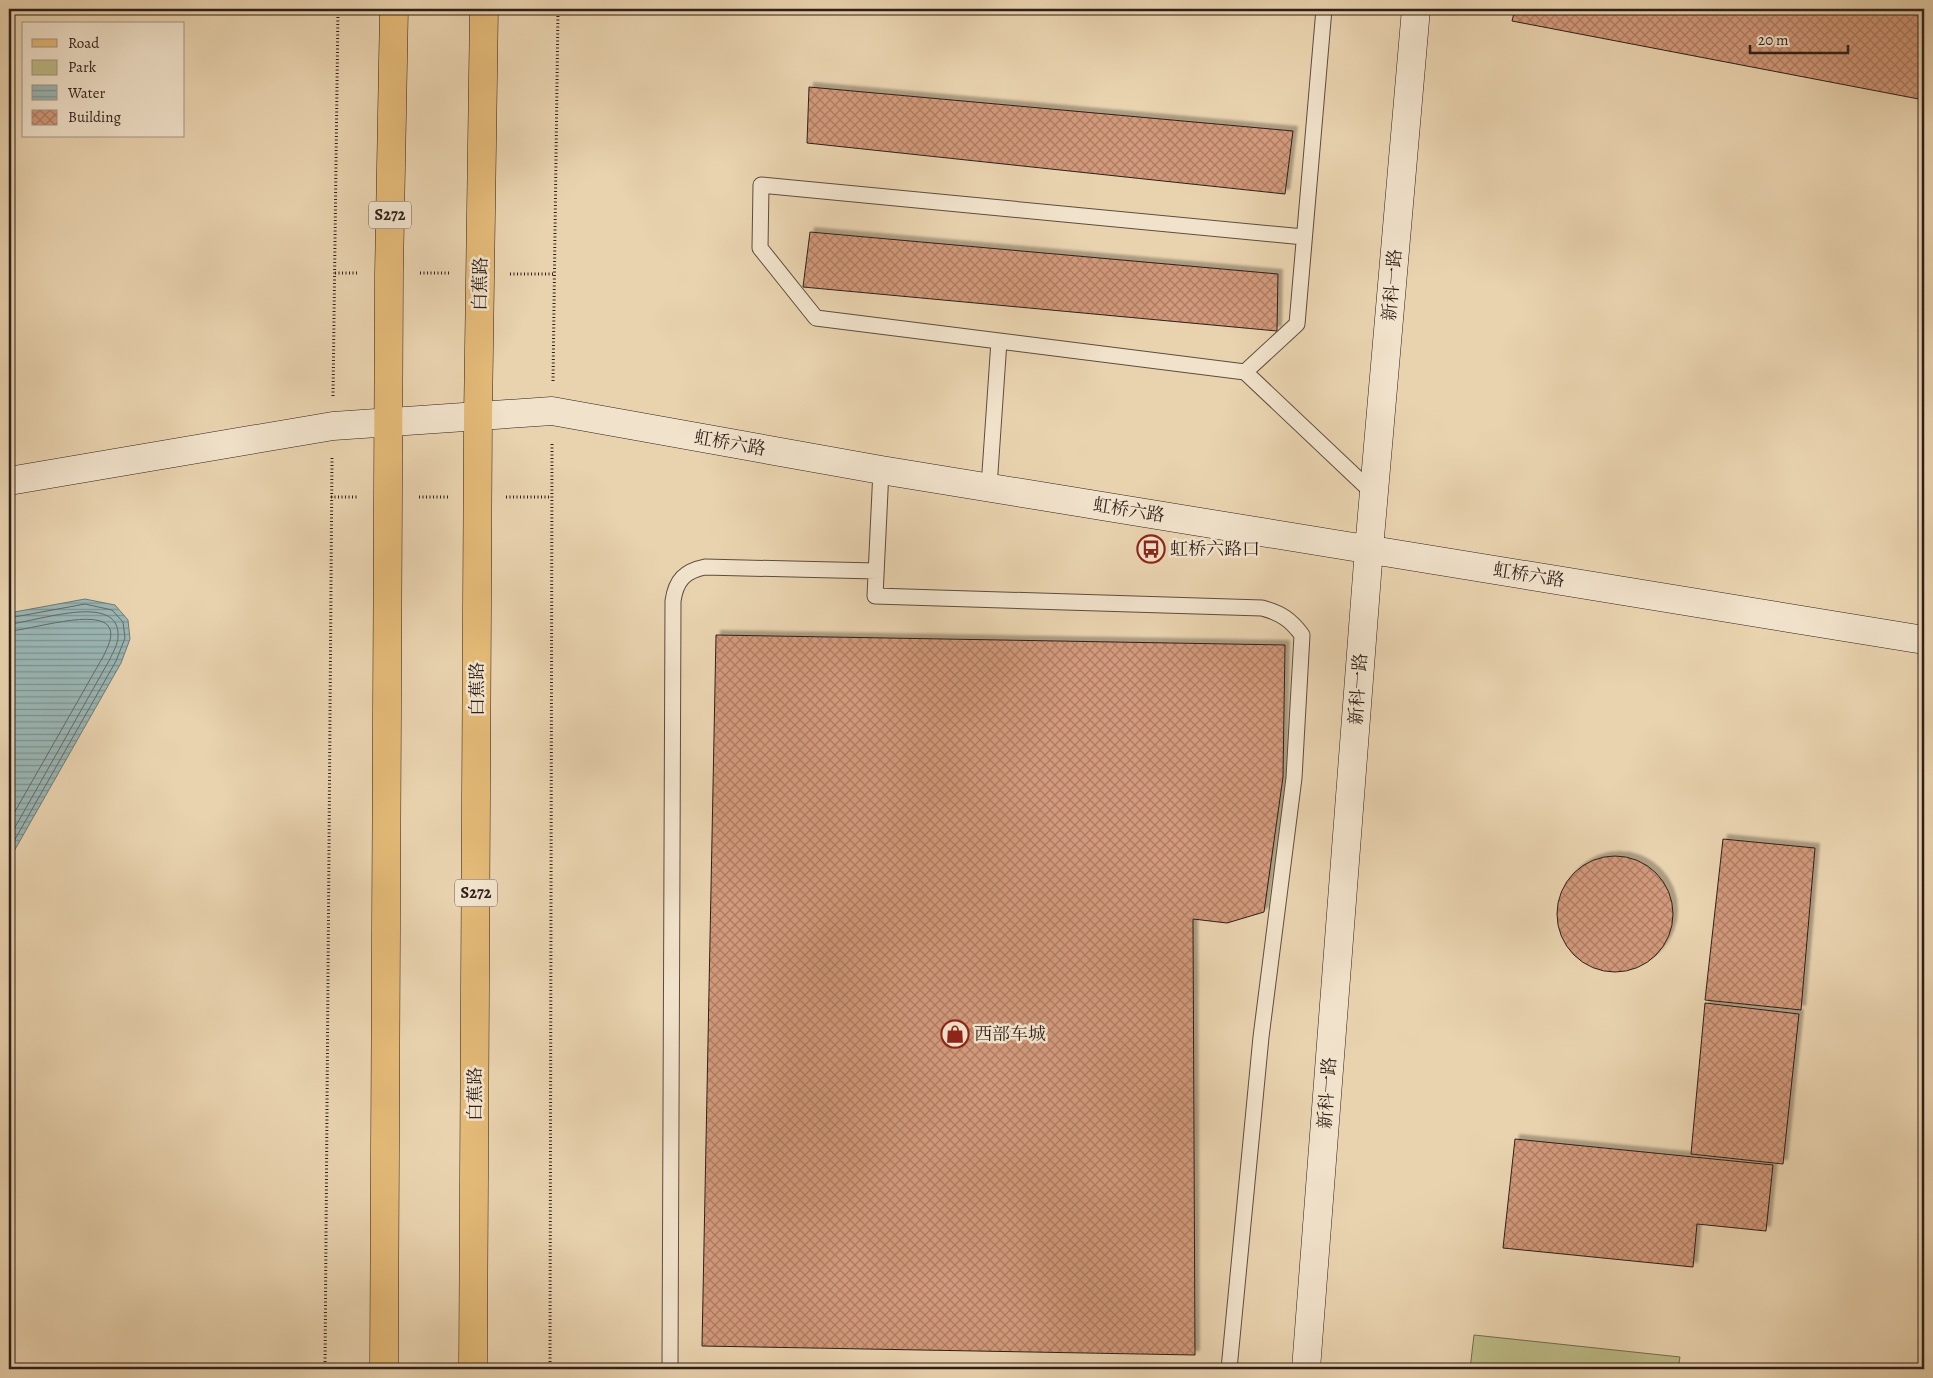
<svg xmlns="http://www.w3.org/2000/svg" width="1933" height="1378" viewBox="0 0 1933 1378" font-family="Alegreya,'Noto Serif SC',serif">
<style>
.green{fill:#bcbb87;stroke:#756d50}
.water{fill:url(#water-rules);stroke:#6f7a76}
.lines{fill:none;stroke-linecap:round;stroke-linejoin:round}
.shore{stroke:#646a66;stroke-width:1}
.building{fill:url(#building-cross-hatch);stroke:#2e1f19;filter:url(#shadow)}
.lane-casing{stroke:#5d4c3e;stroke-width:17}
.secondary-casing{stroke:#2e1f19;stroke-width:29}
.primary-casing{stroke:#2e1f19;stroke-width:29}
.path{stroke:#2e1f19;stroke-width:3;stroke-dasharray:1 2.5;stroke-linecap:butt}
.lane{stroke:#f1e2cb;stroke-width:15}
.secondary{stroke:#f1e2cb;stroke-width:28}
.primary{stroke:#e4ba78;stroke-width:28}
.labels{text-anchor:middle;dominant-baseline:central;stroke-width:5;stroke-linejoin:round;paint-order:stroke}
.shield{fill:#f1e2cb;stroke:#685a4e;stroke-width:1}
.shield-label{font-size:16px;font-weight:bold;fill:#2e1f19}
.street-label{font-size:18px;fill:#2e1f19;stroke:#f1e2cb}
.poi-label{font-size:18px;fill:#2e1f19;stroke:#f1e2cb;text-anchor:start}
</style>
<defs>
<pattern id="water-rules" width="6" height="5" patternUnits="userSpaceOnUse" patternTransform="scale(1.25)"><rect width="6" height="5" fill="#9ab6b4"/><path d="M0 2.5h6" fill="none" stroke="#7e9392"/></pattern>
<pattern id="building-cross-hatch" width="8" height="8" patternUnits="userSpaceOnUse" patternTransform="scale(1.25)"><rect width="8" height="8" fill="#d2997a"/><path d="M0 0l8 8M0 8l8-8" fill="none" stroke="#ab7c63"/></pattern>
<filter id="shadow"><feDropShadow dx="4.5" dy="-4.5" stdDeviation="1" flood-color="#0004"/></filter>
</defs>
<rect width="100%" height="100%" fill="#e9d3af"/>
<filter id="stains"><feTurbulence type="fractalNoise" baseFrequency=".004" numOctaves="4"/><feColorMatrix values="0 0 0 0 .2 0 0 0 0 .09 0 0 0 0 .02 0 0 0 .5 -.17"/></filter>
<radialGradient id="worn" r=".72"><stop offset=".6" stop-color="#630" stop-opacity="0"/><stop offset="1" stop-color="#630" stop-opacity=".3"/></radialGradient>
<!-- green -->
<path class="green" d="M1474,1335L1680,1357L1678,1369H1470Z"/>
<!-- water -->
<path class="water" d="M85,599L115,605L128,620L130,639L121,663L9,860V613Z"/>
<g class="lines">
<!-- shore -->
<path class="shore" d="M9,618L85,604L112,610L123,622L125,638L116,661L9,850
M9,624C33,623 121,590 118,637C118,644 113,652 110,659L9,838
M9,631C28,631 102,606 110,629C113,638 107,648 104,655L9,822"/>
</g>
<!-- building -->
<path class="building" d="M1515,9H1924V100L1512,21Z
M809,87L1293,131L1285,194L807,143Z
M810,232L1278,274L1277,331L803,287Z
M716,635L1285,645L1283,777L1264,912L1227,923L1193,919L1195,1355L702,1346Z
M1723,839L1815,848L1801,1010L1705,1000Z
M1557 914a58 58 0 1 1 116 0a58 58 0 1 1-116 0Z
M1705,1003L1799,1014L1783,1164L1691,1154Z
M1515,1139L1773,1165L1766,1231L1697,1224L1693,1267L1503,1248Z"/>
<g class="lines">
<!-- lane casing -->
<g class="lane-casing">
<path id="lane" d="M1304,237L761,185L760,248L816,318L1245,372L1374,494
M1245,372L1297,324L1324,9
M881,470L875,596L1262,608C1281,613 1291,620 1302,635L1294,778L1261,1037L1229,1369
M989,487L999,341
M670,1369L673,601C676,580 685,571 705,567L876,571"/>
</g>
<!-- secondary casing -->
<g class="secondary-casing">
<path id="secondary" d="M9,481L333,426L552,411L881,470L1924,640
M1306,1369L1369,549L1416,9"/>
</g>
<!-- primary casing -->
<g class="primary-casing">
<path id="primary" d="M384,1369L389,273L394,9
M473,1369L478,416L484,9"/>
</g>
<!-- path -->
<path class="path" d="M335,273H359
M420,273H449
M510,274H555
M553,381L558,9
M333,396L338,9
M331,497H358
M419,497H448
M506,497H551
M325,1369L332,457
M550,1369L552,442"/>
<!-- lane -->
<use href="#lane" class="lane"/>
<!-- secondary -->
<use href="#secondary" class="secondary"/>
<!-- primary -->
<use href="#primary" class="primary"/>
</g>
<!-- icons -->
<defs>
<g id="bus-ring" transform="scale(1.4375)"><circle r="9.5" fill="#f1e2cb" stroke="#8f2418" stroke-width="1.5"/><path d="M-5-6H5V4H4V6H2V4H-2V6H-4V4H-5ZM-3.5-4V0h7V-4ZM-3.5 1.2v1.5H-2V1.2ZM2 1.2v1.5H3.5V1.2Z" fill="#8f2418"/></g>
<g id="shop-ring" transform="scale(1.4375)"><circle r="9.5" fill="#f1e2cb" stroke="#8f2418" stroke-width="1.5"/><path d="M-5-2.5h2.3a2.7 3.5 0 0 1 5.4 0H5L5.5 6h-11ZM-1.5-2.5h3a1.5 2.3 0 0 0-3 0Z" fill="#8f2418"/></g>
</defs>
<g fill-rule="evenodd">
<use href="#bus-ring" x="1151" y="549"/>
<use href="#shop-ring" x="955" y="1034"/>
</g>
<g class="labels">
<!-- shield labels -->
<g class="shield">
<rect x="369" y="201.5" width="42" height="27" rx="4"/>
<rect x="455" y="879.5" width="42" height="27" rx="4"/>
</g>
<g class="shield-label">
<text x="390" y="215">S272</text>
<text x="476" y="893">S272</text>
</g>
<!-- street labels -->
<g class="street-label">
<text transform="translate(480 284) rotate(-89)">白蕉路</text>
<text transform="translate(1392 285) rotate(-85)">新科一路</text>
<text transform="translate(730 443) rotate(10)">虹桥六路</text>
<text transform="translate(1129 510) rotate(9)">虹桥六路</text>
<text transform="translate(1529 575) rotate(9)">虹桥六路</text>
<text transform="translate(477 689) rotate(-90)">白蕉路</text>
<text transform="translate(1358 689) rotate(-86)">新科一路</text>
<text transform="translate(1327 1093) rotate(-86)">新科一路</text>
<text transform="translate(475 1094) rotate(-90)">白蕉路</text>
</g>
<!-- poi labels -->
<g class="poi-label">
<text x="1170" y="549">虹桥六路口</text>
<text x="974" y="1034">西部车城</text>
</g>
</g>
<!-- margin -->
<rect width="1933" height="1378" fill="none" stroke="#e9d3af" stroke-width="30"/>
<rect x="10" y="10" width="1913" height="1358" fill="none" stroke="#2e1f19" stroke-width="2.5"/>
<rect x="15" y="15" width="1903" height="1348" fill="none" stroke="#2e1f19"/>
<!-- legend -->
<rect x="22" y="22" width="162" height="115" fill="#f1e2cb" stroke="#a39484"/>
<rect x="32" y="39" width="25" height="8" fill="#e4ba78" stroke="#a39484"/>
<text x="68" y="48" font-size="15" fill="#2e1f19">Road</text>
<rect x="32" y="60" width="25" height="15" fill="#bcbb87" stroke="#a39484"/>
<text x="68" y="72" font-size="15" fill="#2e1f19">Park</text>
<rect x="32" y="85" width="25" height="15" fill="url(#water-rules)" stroke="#a39484"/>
<text x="68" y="98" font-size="15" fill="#2e1f19">Water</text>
<rect x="32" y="110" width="25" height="15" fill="url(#building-cross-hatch)" stroke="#a39484"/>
<text x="68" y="122" font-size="15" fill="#2e1f19">Building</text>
<!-- scale -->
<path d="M1750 45v8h98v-8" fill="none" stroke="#2e1f19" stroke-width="2.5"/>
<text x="1758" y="45" font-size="15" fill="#2e1f19" stroke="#f1e2cb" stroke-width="4" paint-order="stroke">20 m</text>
<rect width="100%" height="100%" filter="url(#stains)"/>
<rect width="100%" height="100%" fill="url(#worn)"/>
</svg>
